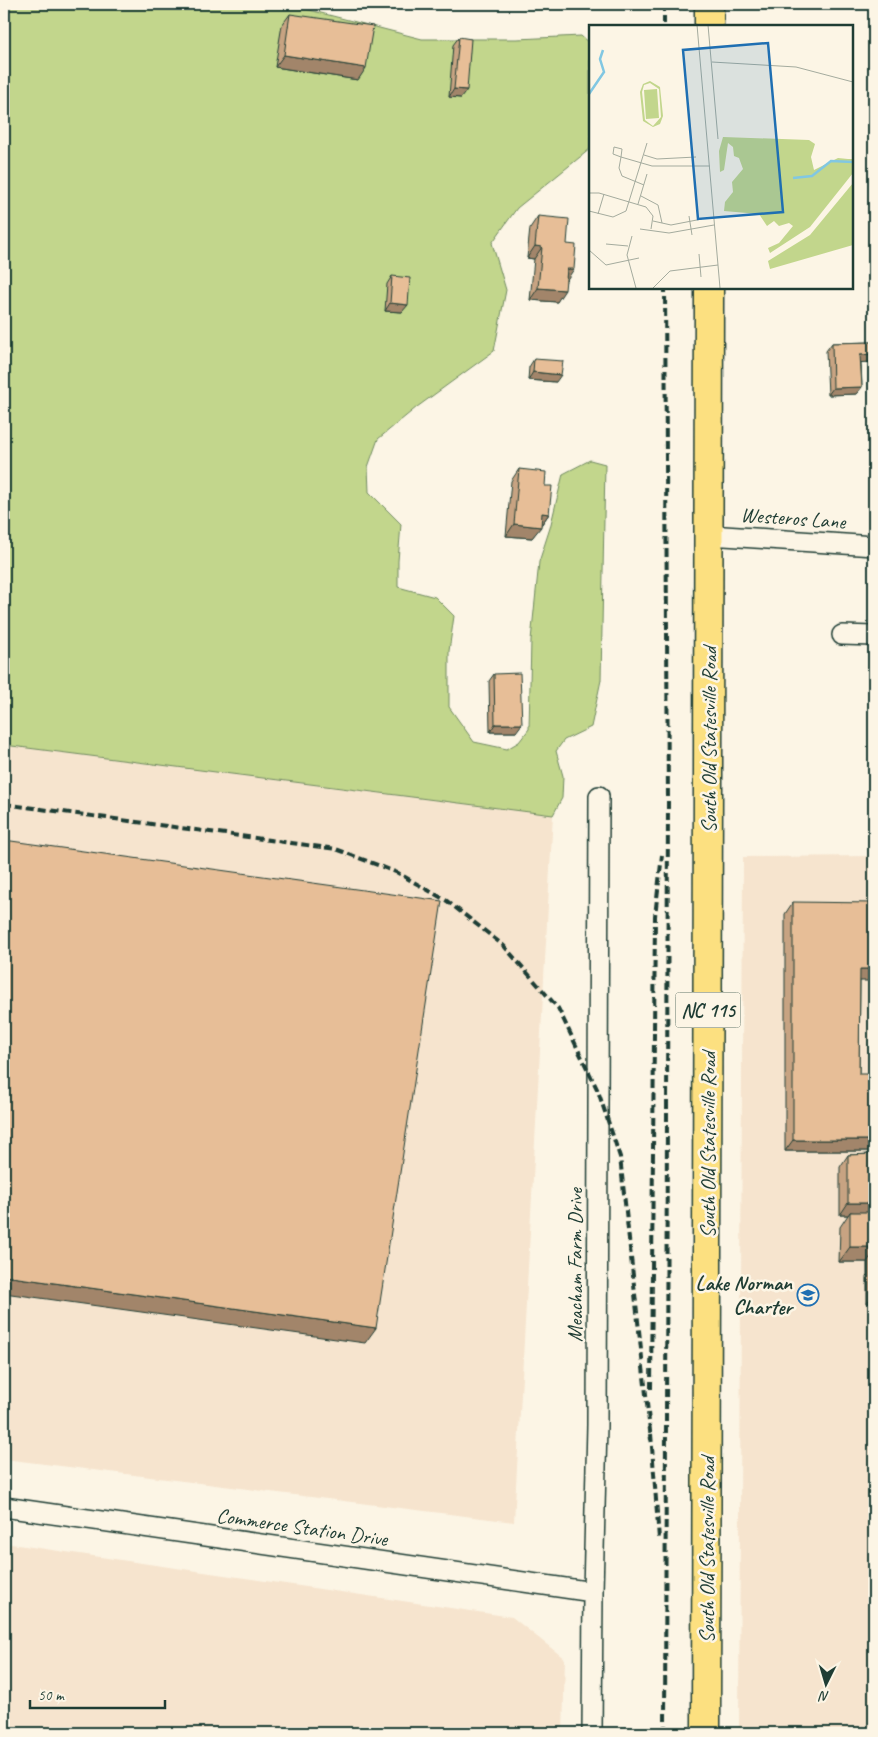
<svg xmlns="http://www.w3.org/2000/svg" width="878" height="1737" viewBox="0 0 878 1737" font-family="Caveat,sans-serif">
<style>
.built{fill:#f6e4ce}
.green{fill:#c2d68c;stroke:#708a60}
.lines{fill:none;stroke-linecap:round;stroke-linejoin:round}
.street-casing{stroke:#1f3d34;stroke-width:22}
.primary-casing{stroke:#1f3d34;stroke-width:31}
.street{stroke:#fcf5e5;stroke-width:19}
.primary{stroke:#fce080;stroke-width:28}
.rail{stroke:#1f3d34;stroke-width:4;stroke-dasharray:8 4;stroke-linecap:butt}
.wall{fill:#c7a382;stroke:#1f3d34}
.shaded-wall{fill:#a2856a;stroke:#1f3d34}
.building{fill:#e7be97;stroke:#1f3d34}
.labels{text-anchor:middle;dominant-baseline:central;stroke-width:5;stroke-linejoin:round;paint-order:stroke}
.shield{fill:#fcf5e5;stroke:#617469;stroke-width:1}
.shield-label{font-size:20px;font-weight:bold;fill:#1f3d34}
.street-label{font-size:21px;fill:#1f3d34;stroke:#fcf5e5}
.poi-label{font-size:21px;font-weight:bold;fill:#1f3d34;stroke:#fcf5e5;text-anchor:end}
.inset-river{fill:none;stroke:#81c7e2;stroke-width:2.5}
.inset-road{fill:none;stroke:#a4ab9e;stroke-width:1}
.view{fill:#1f6fb2;fill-opacity:0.15;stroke:#1f6fb2;stroke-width:2.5}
.inset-edge{fill:none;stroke:#1f3d34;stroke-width:2.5}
</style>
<rect width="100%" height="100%" fill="#fcf5e5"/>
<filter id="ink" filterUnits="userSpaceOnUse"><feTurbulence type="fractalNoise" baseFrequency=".02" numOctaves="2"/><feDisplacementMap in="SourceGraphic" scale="10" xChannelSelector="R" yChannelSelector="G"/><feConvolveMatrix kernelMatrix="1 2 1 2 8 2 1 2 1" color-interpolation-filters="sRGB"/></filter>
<g filter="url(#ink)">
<!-- built -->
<path class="built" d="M4,745L553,815L514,1522L4,1459Z
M874,856V1733H739L743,857Z
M4,1543L512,1617L565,1659L563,1733H4Z"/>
<!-- green -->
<path class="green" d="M4,4H286L422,39H517L581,36L590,44V149L517,208L492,243L506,290L494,351L417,407L378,439L368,467L369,492L401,524L398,561V587L435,597L454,616L449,651V707L474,742L507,749L519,742L529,729L531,640L539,562L550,528L563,474L590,460L605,464L601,680L591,727L564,740L556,751L563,776L562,798L553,815L4,745Z"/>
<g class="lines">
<!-- street casing -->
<g class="street-casing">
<path id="street" d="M709,535L874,546
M842,635L874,636
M4,1507L593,1592
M592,1733L593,1592L597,1425L599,796"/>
</g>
<!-- primary casing -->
<g class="primary-casing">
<path id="primary" d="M709,4V26
M706,1733L709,288"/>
</g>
<!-- street -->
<use href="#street" class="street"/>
<!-- primary -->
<use href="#primary" class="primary"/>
<!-- rail -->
<path class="rail" d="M664,4V26
M4,804L336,849L398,873L447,901L504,946L558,1008L598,1091L620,1157L651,1440
M651,1389L655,916L662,855
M651,1434L659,1539
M665,1733L668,803L665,288"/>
</g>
<!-- wall -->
<path class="wall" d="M290,14L358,80L275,67L282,25Z
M459,37L461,98L449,97L453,45Z
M538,216L567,244L566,281L557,302L530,300L534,259L527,258L530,228Z
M392,276L402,312L385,311L387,284Z
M874,342V356L870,362H861L862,387L856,394L828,395L826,351L832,343Z
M534,359L556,382L528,380L529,367Z
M519,469L545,486L549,514L532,538L506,536L511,481Z
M494,674L516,732H490L489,681Z
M793,902L860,981L859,1074L874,1151H785V914Z
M874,1154V1303H867V1262H839L840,1227L848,1215H840V1167L848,1155Z"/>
<!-- shaded-wall -->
<path class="shaded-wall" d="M284,55L366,68L358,80L275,67Z
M454,89L467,90L461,98L449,97Z
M535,246L542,247L534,259L527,258Z
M567,269H574L566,281Z
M538,288L565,290L557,302L530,300Z
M390,303L408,305L402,312L385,311Z
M874,354V356L870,362L855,363L860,355Z
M533,372L561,375L556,382L528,380Z
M862,387L856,394L828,395L833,388Z
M542,513L549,514L541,525L534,524Z
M514,524L541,527L532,538L506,536Z
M495,724H522L516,732H490Z
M860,969H874V981H852Z
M793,1140H874V1151H785Z
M848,1203H874V1215L850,1212L848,1215H840Z
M850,1247H874V1252L867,1262H839Z
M4,1276L376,1328L365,1343L4,1293Z
M874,1293V1303H867Z"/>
<!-- building -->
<path class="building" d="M290,14L373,26L366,68L284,55Z
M459,37L471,39L467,90L454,89Z
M538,216L569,219L567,244L576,245L574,269H567L565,290L538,288L542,247L535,246Z
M392,276L410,278L408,305L390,303Z
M874,342V354L860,355L862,387L833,388L832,343Z
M534,359L563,361L561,375L533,372Z
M519,469L546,472L545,486H552L549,514L542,513L541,527L514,524Z
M520,673L522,724H495L494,674Z
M4,840L442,901L376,1328L4,1276Z
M793,902L874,903V969H860L859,1074H874V1140H793Z
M874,1154V1203H848V1155Z
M850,1212H874V1247H850Z"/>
</g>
<!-- icons -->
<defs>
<g id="school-ring" transform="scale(1.125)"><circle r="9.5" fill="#fcf5e5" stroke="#1f6fb2" stroke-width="1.5"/><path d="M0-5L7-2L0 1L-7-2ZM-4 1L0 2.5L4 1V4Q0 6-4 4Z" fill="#1f6fb2"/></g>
</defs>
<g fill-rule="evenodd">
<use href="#school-ring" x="808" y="1295"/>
</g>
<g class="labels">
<!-- shield labels -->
<rect class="shield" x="675.5" y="992.5" width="65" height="35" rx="4"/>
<g class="shield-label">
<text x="708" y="1010">NC 115</text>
</g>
<!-- street labels -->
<g class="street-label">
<text transform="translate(793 518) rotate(4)">Westeros Lane</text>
<text transform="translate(709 740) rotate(-90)">South Old Statesville Road</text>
<text transform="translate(708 1145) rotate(-90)">South Old Statesville Road</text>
<text transform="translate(575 1265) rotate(-90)">Meacham Farm Drive</text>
<text transform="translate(302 1527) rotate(8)">Commerce Station Drive</text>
<text transform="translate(707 1550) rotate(-90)">South Old Statesville Road</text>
</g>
<!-- poi labels -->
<g class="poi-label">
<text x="792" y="1283">Lake Norman<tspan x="792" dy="24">Charter</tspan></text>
</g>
</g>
<!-- overview -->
<g transform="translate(589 25)">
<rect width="264" height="264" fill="#fcf5e5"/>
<path d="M61,56L71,62L74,91L71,99L64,102L54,96L51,67L54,59ZM61,58L70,64L72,92L64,101L56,95L53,67L55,60ZM68,64L70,93L57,94L55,65ZM134,112L220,115L226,119L222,132L225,145L249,133L259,134H264V148L221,202L181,228L179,223L190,218L204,201L200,198L190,201L185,196L178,201L170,189L135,186L136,177L144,167L143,157L154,144L150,133L145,131L144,122L139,118L135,145L131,147L130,126ZM264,158V220L181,244L179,236L221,210Z" fill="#c2d68c" fill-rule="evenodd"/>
<path class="inset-river" d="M0,69L15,47L11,34L14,25M204,153L223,151L242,136L264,137"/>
<path class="inset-road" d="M108,0L131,263M119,0L129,114M123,37L207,42L264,57M55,130L68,134L107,132M55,160L33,151L30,143L32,132L24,129L25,122L33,124L32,132L63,141H121M0,168H10L57,182L64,191L62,204M52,171L69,180L73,198M49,179L58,149M0,186L24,192L37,186L58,118M9,189L15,169M100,191L103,210M64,196L82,200L113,194M51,204L80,208L125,200M43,211L38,230L47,263M17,219L39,221M0,225L17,240L50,233M110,229L112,252M64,263L81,246L129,240"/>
<path class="view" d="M179,18L194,187L109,194L94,25Z"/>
<rect width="264" height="264" class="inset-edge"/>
</g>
<!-- margin -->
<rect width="878" height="1737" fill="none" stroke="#fcf5e5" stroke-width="20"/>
<rect x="10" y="10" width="858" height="1717" fill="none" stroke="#1f3d34" stroke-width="2" filter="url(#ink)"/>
<!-- north arrow -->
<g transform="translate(826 1684) rotate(185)" stroke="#fcf5e5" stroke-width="4" paint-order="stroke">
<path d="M0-4L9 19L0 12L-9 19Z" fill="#1f3d34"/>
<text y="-8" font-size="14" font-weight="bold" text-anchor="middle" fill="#1f3d34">N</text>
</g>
<!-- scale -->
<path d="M30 1700v8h135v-8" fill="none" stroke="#1f3d34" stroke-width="2.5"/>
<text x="38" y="1700" font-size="15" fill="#1f3d34" stroke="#fcf5e5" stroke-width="4" paint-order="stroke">50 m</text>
</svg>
